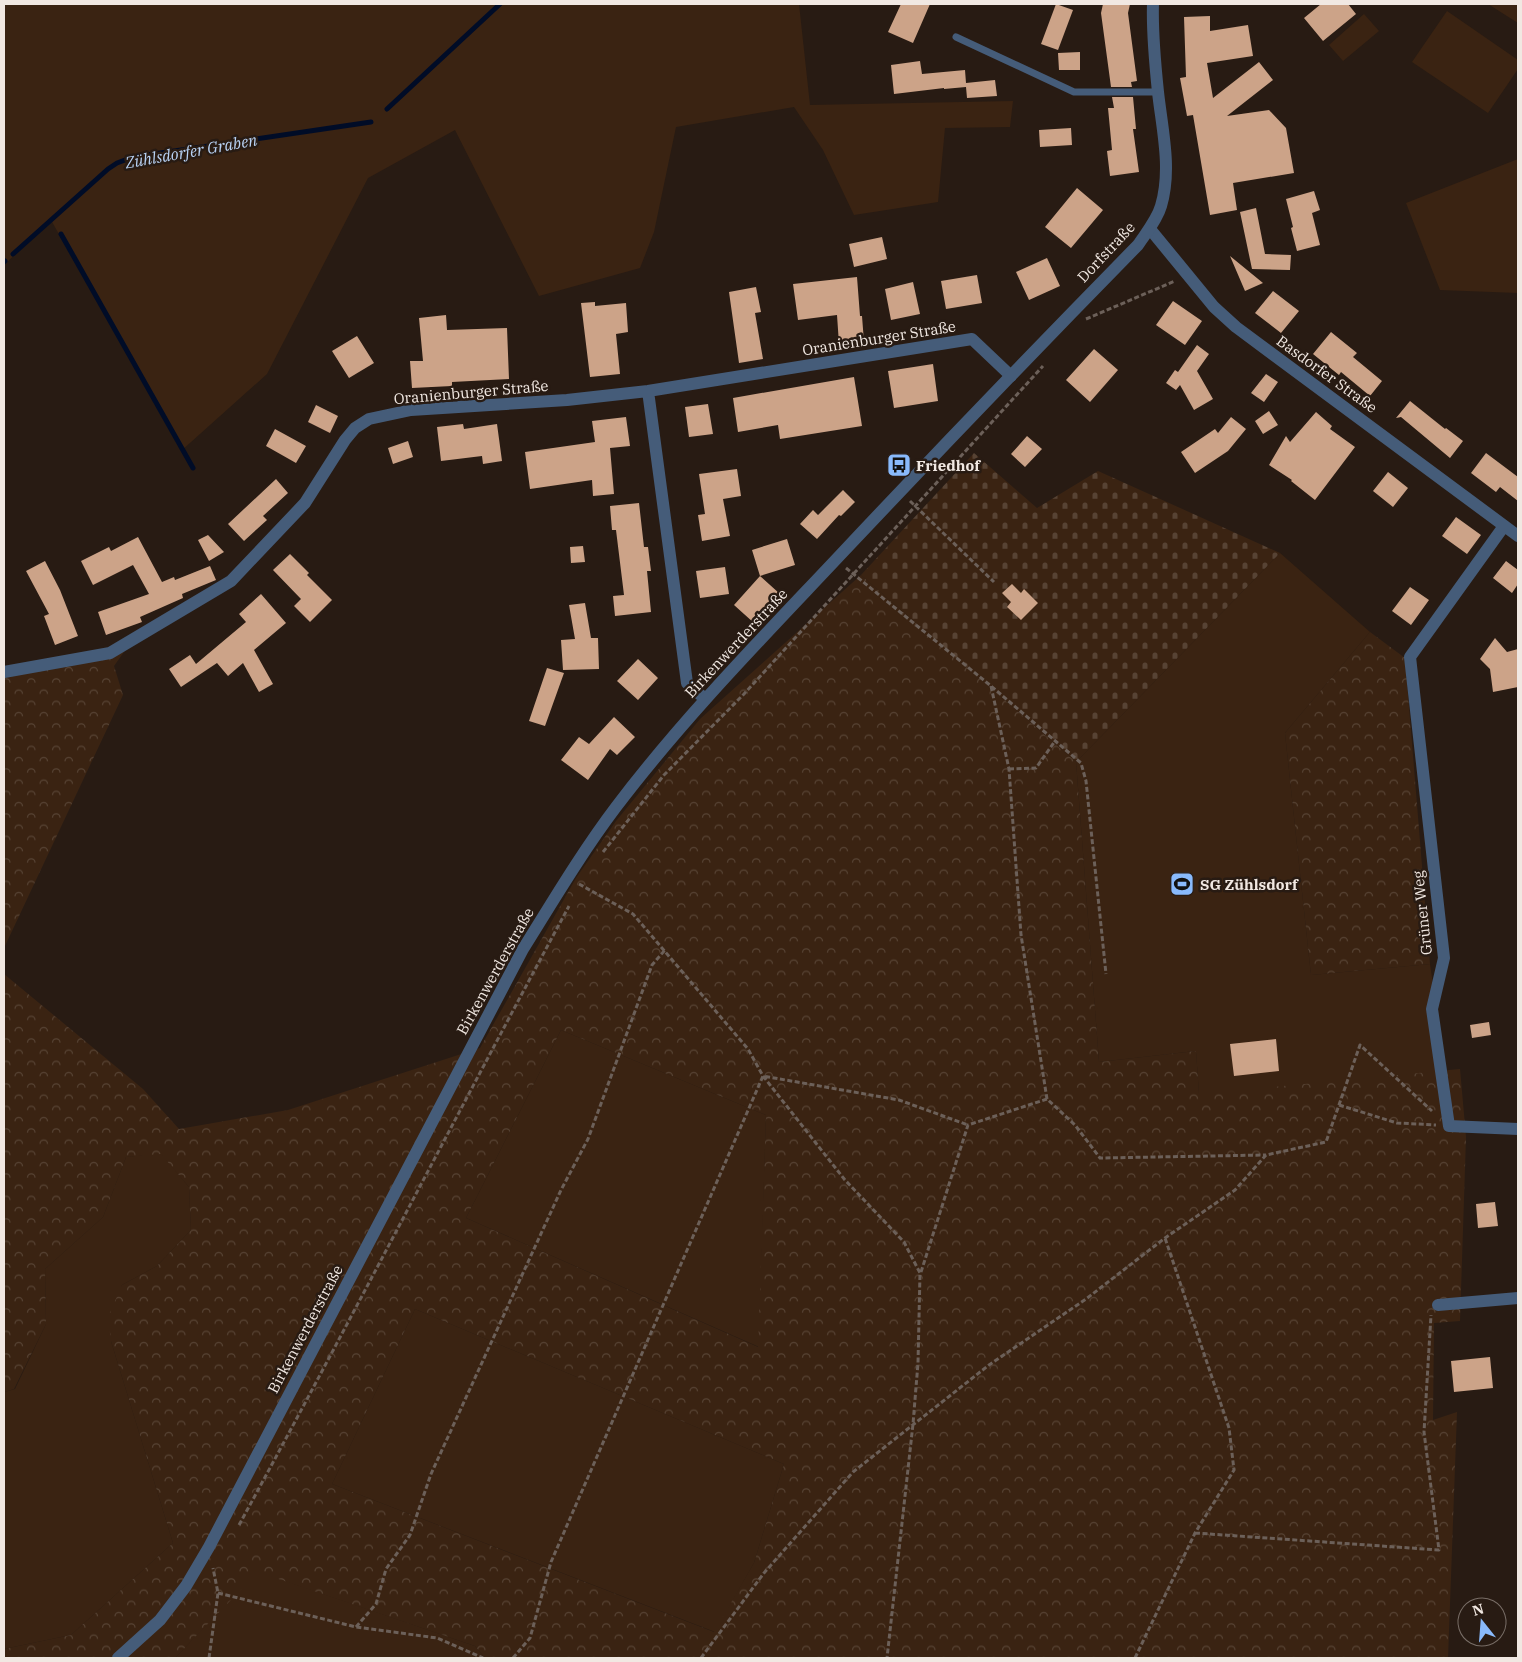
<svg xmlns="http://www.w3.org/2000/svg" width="1522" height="1662" viewBox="0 0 1522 1662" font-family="'IBM Plex Serif',serif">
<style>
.grass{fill:#3a2312}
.forest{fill:url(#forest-crowns);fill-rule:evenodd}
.cemetery{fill:url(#cemetery-stones)}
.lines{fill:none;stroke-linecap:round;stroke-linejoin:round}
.stream{stroke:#000c27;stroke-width:5}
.building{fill:#cca388}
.path{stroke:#6c6059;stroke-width:3;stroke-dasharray:5 2.5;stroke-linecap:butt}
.service{stroke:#455c79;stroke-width:7}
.minor{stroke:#455c79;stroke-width:12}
.tertiary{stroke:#455c79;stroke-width:12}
.labels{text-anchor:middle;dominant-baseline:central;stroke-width:5;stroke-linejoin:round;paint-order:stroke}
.street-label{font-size:15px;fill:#f1e8e2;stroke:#281b13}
.poi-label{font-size:15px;font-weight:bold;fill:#f1e8e2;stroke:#281b13;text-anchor:start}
.water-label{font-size:16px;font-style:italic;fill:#b9d3f5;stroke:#281b13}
</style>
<defs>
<pattern id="forest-crowns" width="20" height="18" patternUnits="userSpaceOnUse" patternTransform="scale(1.25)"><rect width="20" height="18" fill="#3a2312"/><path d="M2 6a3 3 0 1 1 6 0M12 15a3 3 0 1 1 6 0" fill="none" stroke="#574334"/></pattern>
<pattern id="cemetery-stones" width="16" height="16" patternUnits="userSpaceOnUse" patternTransform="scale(1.25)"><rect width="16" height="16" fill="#3a2312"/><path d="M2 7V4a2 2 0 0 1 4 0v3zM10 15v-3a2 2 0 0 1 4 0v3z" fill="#574334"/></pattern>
</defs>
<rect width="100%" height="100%" fill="#281b13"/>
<!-- grass -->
<path class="grass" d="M4,4H799L810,105L1013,101L1010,127L945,128L938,202L854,215L823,150L794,107L676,127L654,232L640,268L539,296L455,130L368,178L267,374L181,451L51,220L4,265Z
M1488,4H1518V23Z
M1447,11L1518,60V69L1488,113L1412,62Z
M1364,14L1379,31L1343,61L1329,45Z
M1518,159V293L1440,290L1406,203Z
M1280,553L1370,632L1285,733L1311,975L1430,964L1446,1071L1199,1095L1196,1051L1099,1062L1076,762Z
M561,1030L766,1115L759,1347L466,1218Z
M161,1153L189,1187L191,1230L157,1266L122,1285L111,1341L173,1543L71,1635L4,1649V1392L15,1389L46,1324L45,1269L103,1217L126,1157Z
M415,1309L784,1464L754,1563L715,1632L332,1484Z
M257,1571L475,1646L485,1658H175Z"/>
<!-- forest -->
<path class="forest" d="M861,575L1076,762L1099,1062L1196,1051L1199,1094L1460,1069L1466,1137L1460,1321L1434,1323L1433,1420L1457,1412L1448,1658H485L475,1646L258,1572L175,1658H4V1649L71,1635L173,1543L111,1341L108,1317L122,1285L157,1266L191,1230L189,1187L161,1154L126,1157L103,1217L45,1269L46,1324L14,1389L4,1392V974L143,1089L179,1129L288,1110L480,1048L576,878L616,821L700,719ZM561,1030L766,1115L758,1347L466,1218ZM415,1309L784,1464L754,1563L714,1632L332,1484Z
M1370,632L1405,658L1430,964L1311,975L1285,733Z
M126,649L114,666L123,695L4,948V668Z"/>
<!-- cemetery -->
<path class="cemetery" d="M974,453L1037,508L1098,471L1280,553L1076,762L861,575Z"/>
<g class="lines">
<!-- stream -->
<path class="stream" d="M387,109L500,4
M61,234L193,468
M13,254L108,169L117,163L133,157L371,122
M4,262L5,261"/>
</g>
<!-- building -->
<path class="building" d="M901,4H930L913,43L888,32Z
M1056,4L1073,10L1058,50L1041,44Z
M1103,4H1130L1128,13L1137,81L1131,82L1132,87H1111L1101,13Z
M1321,4H1348L1356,14L1323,41L1304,18Z
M1210,16V31L1248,25L1253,56L1207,63L1213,98L1259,62L1273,80L1227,116L1269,110L1286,128L1294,173L1233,183L1237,210L1210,215L1193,115L1187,116L1180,78L1186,77L1184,17Z
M1080,52V70H1059L1058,53Z
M920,61L922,74L965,70L966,83L995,80L997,96L967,98L966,87L944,89V88L894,94L891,65Z
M1112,97H1133L1136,129H1133L1139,172L1110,176L1107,151L1112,150L1108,108H1114Z
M1071,128L1072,145L1040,147L1039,130Z
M1077,188L1103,210L1071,248L1045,227Z
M1314,191L1320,210L1312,213L1320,245L1297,251L1291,228L1293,227L1286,199Z
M1256,208L1265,254L1291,255L1290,270L1252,269L1240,212Z
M882,237L887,259L854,267L849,244Z
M1230,256L1263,283L1245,291Z
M1047,258L1060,286L1029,300L1016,272Z
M977,275L982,303L946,309L941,281Z
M857,277L860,316H862L864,342L839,344L837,315L798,320L793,284Z
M913,282L920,314L891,320L885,289Z
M756,287L761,312L755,313L763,359L739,363L729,292Z
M1273,291L1299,311L1281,333L1255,313Z
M1173,301L1202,321L1185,345L1156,325Z
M595,302V306L626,303L628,332L616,334L620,374L590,377L581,303Z
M446,315L447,330L507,328L509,379L452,382V386L412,388L410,361H423L419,318Z
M1331,332L1357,353L1353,357L1382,381L1370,396L1341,372L1339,375L1313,354Z
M357,336L374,363L349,378L332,351Z
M1197,345L1209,354L1197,371L1213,399L1194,410L1180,385L1176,390L1166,383L1175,370L1178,372Z
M1094,349L1118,370L1090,402L1066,380Z
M933,364L938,401L894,408L888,371Z
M1266,374L1278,382L1264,402L1251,393Z
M854,377L862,426L780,439L778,425L738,432L733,398Z
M1410,401L1445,429L1446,428L1463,441L1450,458L1401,417L1396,418Z
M708,404L713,434L689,437L685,407Z
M316,405L338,416L330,433L308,422Z
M1269,411L1278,425L1263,434L1255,421Z
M1316,412L1332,426L1330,429L1355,447L1315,500L1291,481L1292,480L1269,465L1286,436L1290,442Z
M626,417L630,446L610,448L614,494L593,496L592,480L530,489L525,452L595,442L592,421Z
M1231,417L1246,429L1228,451L1195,473L1181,452L1215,429L1218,433Z
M463,424L464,429L497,424L502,461L483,464L482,456L441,461L437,427Z
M275,429L306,446L296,463L266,446Z
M1027,436L1042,449L1025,467L1011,454Z
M408,441L413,457L393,464L388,448Z
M1486,453L1518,477V501L1500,487L1496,492L1471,473Z
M737,469L741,496L723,499L730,536L702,541L698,515L705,514L699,474Z
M1388,472L1408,488L1393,507L1373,491Z
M276,479L288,493L263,516L267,520L244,541L228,524Z
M843,490L855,502L841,516L839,515L817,539L800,524L813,510L818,515Z
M639,503L644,547H648L651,571H647L651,612L615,616L613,596L624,595L616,530H612L610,506Z
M1456,517L1481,535L1467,554L1442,536Z
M208,535L224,552L209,561L198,540Z
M138,537L162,582L174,577L175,580L210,566L216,580L182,594L183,598L140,617L142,622L106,635L98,612L149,594L133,565L93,585L81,561L109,547L111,551Z
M787,539L795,565L760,576L752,550Z
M583,546L585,562L571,563L570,547Z
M290,554L309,573L307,575L332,600L310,622L294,606L301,599L273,570Z
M45,561L60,590L78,636L55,645L44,616L49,614L26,571Z
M1506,561L1518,570V584L1512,593L1493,578Z
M725,567L729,594L700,598L696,571Z
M760,576L780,594L754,623L734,605Z
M1012,584L1021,593L1024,589L1038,603L1021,620L1007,607L1011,602L1002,593Z
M1410,587L1429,600L1411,625L1392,611Z
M261,594L286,623L254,650L273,684L259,692L243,663L228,676L217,663L181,687L169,669L190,655L196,664L246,622L239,614Z
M585,603L591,638H598L599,669L563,670L561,640L575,639L569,605Z
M1495,638L1507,652L1518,649V687L1493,692L1490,669L1480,659Z
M638,659L658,678L638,700L617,681Z
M547,668L564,673L545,726L529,721Z
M614,717L635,737L617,755L610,749L588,780L561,760L579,737L589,744Z
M1489,1022L1491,1035L1472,1038L1470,1025Z
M1276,1039L1279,1071L1234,1076L1230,1044Z
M1495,1202L1498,1226L1478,1228L1476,1204Z
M1490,1357L1493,1388L1454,1392L1451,1361Z"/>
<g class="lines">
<!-- path -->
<path class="path" d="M1086,319L1175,281
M910,501L994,582
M846,568L991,686L1081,763L1086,781L1106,974
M991,686L1009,769L1021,935L1047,1099L1075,1125L1100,1158L1266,1155
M1009,769L1036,768L1055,741
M603,852L664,775L744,694L1043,366
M579,884L633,914L748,1049L763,1076L845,1180L904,1242L920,1273L918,1363L913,1424L887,1658
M1339,1105L1397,1123L1436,1125
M921,1272L968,1125L1047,1099
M239,1525C351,1320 458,1112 569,906
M1195,1533L1439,1550L1424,1432L1431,1315
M218,1593L356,1627L437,1638L483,1658
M356,1627L376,1604L386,1569L410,1535L431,1474L561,1190L588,1139L652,965L665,950
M209,1658L218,1593L213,1568
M513,1658L530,1638L551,1562L763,1076L899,1100L968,1125
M701,1658L764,1573L853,1472L989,1365L1086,1299L1165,1238L1235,1190L1266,1155L1326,1142L1360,1045L1432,1111
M1135,1658L1195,1533L1234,1470L1229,1428L1165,1238"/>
<!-- service -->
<path class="service" d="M956,37L1074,92H1158"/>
<!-- minor -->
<path class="minor" d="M1150,229L1214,307L1236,327L1518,536
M648,391L687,683L705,699
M1504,526L1410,657L1444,958L1432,1009L1449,1126L1518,1129
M4,672L110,653L231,581L305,503L345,440L355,428L369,419L411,410L567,400L648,391L972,339L1011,376
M1438,1305L1518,1298"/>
<!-- tertiary -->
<path class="tertiary" d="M118,1658L160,1620L186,1586L209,1547L523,949C553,901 582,852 616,807C685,716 766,634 844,551C941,448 1039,346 1138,245C1146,233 1157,220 1161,206C1172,169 1162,129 1158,92C1155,63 1152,33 1153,4"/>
</g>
<!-- icons -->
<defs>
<g id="bus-square" transform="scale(1.25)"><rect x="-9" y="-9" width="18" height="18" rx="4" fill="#89bafc" stroke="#281b13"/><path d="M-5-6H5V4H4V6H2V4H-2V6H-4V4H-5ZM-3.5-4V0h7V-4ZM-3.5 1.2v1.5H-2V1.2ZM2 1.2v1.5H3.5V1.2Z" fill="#111"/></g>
<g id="stadium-square" transform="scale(1.25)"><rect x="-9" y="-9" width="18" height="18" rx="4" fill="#89bafc" stroke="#281b13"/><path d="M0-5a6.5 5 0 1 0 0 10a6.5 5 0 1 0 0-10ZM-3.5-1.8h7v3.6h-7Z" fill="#111"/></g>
</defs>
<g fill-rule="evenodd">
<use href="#bus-square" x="899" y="465"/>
<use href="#stadium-square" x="1182" y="884"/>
</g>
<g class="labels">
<!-- street labels -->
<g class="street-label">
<text transform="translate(1106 252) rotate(-47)">Dorfstraße</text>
<text transform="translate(879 338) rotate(-9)">Oranienburger Straße</text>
<text transform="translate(1327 374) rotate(36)">Basdorfer Straße</text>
<text transform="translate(471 392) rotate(-5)">Oranienburger Straße</text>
<text transform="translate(736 643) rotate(-47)">Birkenwerderstraße</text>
<text transform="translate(1422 913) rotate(-96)">Grüner Weg</text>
<text transform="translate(495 971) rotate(-61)">Birkenwerderstraße</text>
<text transform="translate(305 1329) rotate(-62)">Birkenwerderstraße</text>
</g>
<!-- poi labels -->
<g class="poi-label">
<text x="916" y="465">Friedhof</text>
<text x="1200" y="884">SG Zühlsdorf</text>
</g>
<!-- water labels -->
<g class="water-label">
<text transform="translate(191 151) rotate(-10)">Zühlsdorfer Graben</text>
</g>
</g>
<!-- border -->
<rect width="1522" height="1662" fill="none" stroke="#f1e8e2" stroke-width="10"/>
<!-- north arrow -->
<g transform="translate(1482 1622) rotate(343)"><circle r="24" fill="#281b13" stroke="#786d66"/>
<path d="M0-4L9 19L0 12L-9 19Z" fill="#89bafc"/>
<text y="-8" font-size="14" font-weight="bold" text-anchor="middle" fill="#f1e8e2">N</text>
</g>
</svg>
